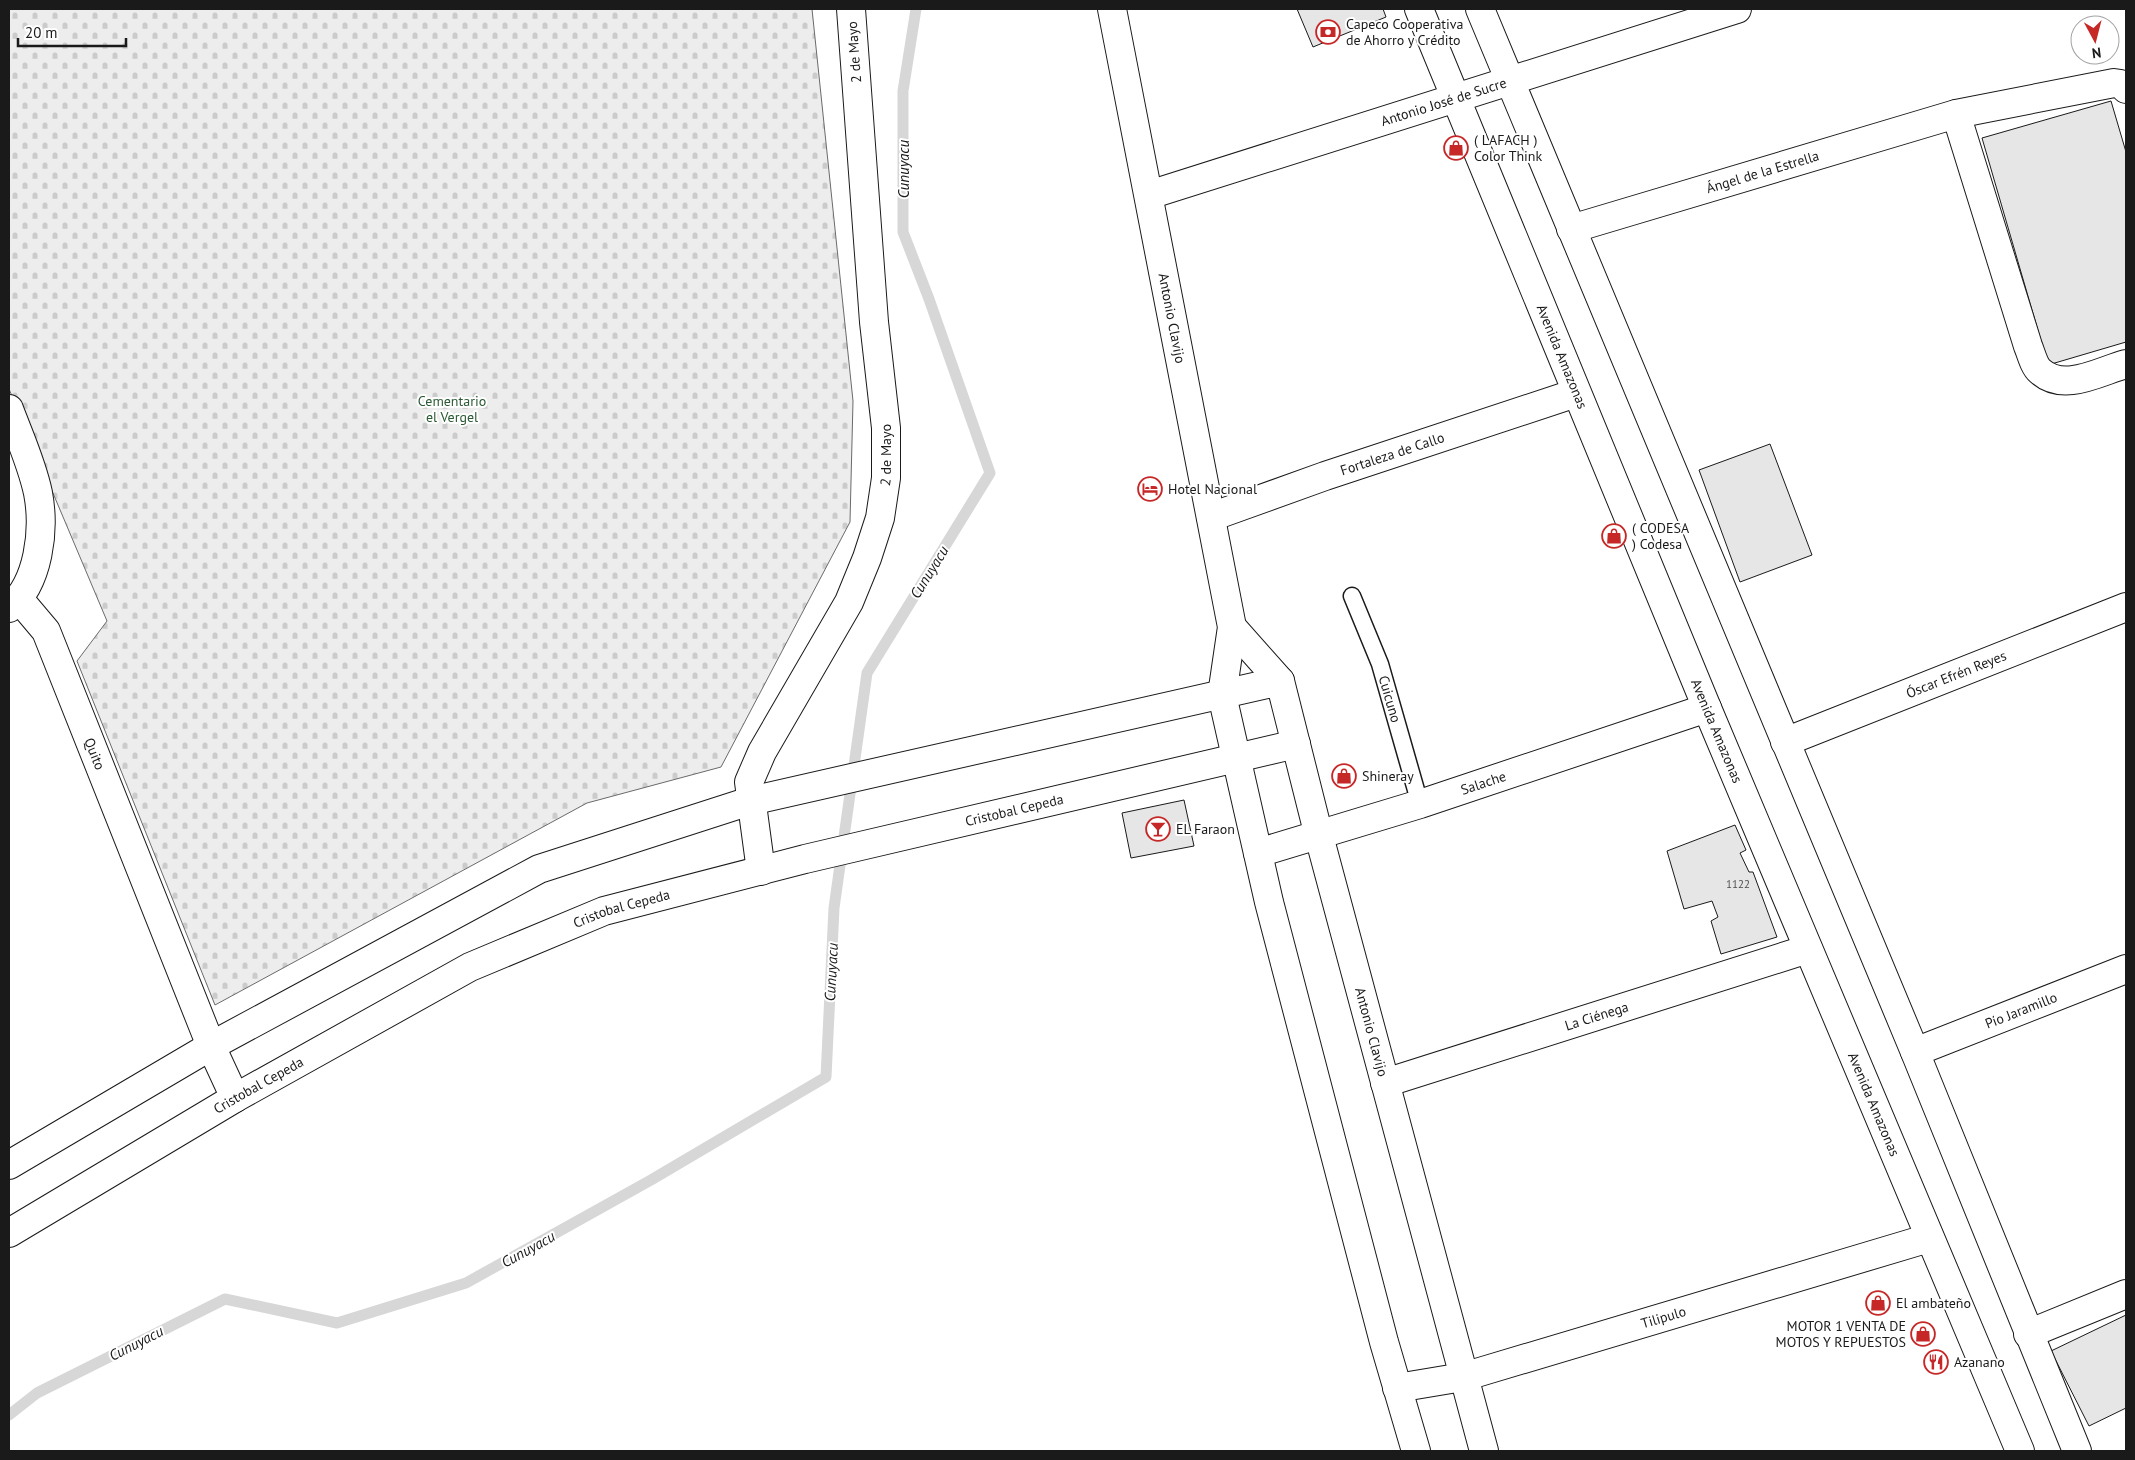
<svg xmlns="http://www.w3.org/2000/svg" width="2135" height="1460" viewBox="0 0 2135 1460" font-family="'PT Sans',sans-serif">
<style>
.cemetery{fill:url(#cemetery-stones);stroke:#6a6a6a}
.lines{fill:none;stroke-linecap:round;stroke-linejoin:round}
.stream{stroke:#d7d7d7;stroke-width:11}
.building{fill:#e6e6e6;stroke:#1a1a1a}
.service-casing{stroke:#1a1a1a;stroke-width:19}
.minor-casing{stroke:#1a1a1a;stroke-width:30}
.tertiary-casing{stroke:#1a1a1a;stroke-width:30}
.secondary-casing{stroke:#1a1a1a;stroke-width:30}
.service{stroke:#fff;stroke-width:16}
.minor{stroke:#fff;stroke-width:28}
.tertiary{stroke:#fff;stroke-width:28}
.secondary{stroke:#fff;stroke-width:28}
.labels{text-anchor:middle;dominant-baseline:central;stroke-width:4;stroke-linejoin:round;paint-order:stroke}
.number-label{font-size:11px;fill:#4d4d4d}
.poi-label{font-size:14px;fill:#1a1a1a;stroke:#fff;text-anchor:start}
.street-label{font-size:14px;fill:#1a1a1a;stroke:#fff}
.park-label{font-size:14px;fill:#2b5a34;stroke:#fff}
.water-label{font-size:15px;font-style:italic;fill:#1a1a1a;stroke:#fff}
</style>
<defs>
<pattern id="cemetery-stones" width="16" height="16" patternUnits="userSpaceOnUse" patternTransform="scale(1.25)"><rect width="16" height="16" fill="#ededed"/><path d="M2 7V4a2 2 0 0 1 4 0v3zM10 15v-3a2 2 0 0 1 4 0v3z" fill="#cbcbcb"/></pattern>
</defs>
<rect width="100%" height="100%" fill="#fff"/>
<!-- cemetery -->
<path class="cemetery" d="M9,9H812L853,401L850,522L721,767L587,803L215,1005L77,661L107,621L9,389Z"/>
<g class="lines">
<!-- stream -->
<path class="stream" d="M9,1415L37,1393L225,1299L337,1323L466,1283L651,1180L826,1077L834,908L867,673L990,473L929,299L903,232V91L916,9"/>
</g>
<!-- building -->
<path class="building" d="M1297,9H1383L1386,17L1313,47Z
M2111,101L2126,152V342L2048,365L1982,138Z
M1770,444L1812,555L1740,582L1699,470Z
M1184,800L1194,846L1131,858L1122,813Z
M1735,825L1746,850L1740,853L1749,872H1753L1777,937L1721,954L1711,921L1718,917L1712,901L1684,909L1667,851Z
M2126,1315V1408L2089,1426L2051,1351Z"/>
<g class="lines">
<!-- service casing -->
<g class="service-casing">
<g id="service">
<path id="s1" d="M1352,596L1380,664L1420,804"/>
</g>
</g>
<!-- minor casing -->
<g class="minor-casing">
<g id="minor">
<path id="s2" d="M1112,9L1232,627L1222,695"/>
<path d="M1956,114L2028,346C2031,353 2034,366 2040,371C2064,393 2100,371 2126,364"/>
<path id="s3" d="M1149,195L1737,9"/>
<path id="s4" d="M1571,229L1956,114L2114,83L2121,84L2126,89"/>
<path d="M9,409C19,436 32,464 38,493C45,530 39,583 9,608"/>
<path id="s5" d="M1211,517L1325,476L1576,393"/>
<path id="s6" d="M19,599L46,631L211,1046L235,1098"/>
<path d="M1232,627L1280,681"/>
<path id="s7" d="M1785,742L2126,607"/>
<path id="s8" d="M1258,853L1420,804L1707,708"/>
<path id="s9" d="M761,871L749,782L762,752L849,602L867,558L880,518L886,478V428L874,322L851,9"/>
<path id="s10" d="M1915,1052L2126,969"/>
<path id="s11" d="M1385,1083L1808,949"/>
<path d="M2028,1334L2126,1294"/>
<path id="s12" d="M1397,1388L1463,1377L1929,1238"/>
</g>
</g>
<!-- tertiary casing -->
<g class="tertiary-casing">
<g id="tertiary">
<path d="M1222,695L1269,902L1384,1342L1416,1451"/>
<path id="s13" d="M9,1165L211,1046L539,869L750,801L1280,681L1319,836L1484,1451"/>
<path id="s14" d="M9,1233L235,1098L470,967L604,911L805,859L1296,744"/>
</g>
</g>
<!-- secondary casing -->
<g class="secondary-casing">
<g id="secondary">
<path id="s15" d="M1419,9L1707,708L2020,1451"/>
<path d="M1480,9L1915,1052L2077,1451"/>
</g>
</g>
<!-- service -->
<use href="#service" class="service"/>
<!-- minor -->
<use href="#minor" class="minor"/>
<!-- tertiary -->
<use href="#tertiary" class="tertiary"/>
<!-- secondary -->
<use href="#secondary" class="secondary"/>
</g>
<!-- icons -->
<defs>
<g id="bank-ring" transform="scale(1.25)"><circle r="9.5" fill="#fff" stroke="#c62828" stroke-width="1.5"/><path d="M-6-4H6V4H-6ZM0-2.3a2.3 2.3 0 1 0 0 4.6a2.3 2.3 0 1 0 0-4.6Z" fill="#c62828"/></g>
<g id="shop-ring" transform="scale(1.25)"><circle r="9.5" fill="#fff" stroke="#c62828" stroke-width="1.5"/><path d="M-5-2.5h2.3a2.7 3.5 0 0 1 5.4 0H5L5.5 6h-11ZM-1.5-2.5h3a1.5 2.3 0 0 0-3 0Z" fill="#c62828"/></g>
<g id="hotel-ring" transform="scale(1.25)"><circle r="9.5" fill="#fff" stroke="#c62828" stroke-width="1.5"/><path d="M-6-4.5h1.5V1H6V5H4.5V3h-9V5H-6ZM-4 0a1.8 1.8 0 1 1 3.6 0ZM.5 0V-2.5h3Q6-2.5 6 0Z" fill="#c62828"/></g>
<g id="bar-ring" transform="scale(1.25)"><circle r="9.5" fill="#fff" stroke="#c62828" stroke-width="1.5"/><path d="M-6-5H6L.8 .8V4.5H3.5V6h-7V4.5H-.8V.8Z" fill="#c62828"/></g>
<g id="restaurant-ring" transform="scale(1.25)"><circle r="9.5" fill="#fff" stroke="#c62828" stroke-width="1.5"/><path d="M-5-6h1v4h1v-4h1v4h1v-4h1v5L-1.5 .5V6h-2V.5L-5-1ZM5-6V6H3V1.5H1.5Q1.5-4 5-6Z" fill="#c62828"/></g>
</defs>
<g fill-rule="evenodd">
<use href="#bank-ring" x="1328" y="32"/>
<use href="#shop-ring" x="1456" y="148"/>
<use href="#hotel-ring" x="1150" y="489"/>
<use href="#shop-ring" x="1614" y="536"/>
<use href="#shop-ring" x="1344" y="776"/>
<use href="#bar-ring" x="1158" y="829"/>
<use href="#shop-ring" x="1878" y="1303"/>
<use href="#shop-ring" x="1923" y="1334"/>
<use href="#restaurant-ring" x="1936" y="1362"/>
</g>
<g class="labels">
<!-- number labels -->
<g class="number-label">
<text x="1738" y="884">1122</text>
</g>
<!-- poi labels -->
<g class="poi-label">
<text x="1346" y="24">Capeco Cooperativa<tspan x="1346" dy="16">de Ahorro y Crédito</tspan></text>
<text x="1474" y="140">( LAFACH )<tspan x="1474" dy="16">Color Think</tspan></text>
<text x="1168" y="489">Hotel Nacional</text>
<text x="1632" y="528">( CODESA<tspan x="1632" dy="16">) Codesa</tspan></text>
<text x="1362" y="776">Shineray</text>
<text x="1176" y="829">EL Faraon</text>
<text x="1896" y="1303">El ambateño</text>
<text x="1906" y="1326" text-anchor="end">MOTOR 1 VENTA DE<tspan x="1906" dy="16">MOTOS Y REPUESTOS</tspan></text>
<text x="1954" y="1362">Azanano</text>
</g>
<!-- street labels -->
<g class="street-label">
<text transform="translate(854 52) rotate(-94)">2 de Mayo</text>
<text stroke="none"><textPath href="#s3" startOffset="309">Antonio José de Sucre</textPath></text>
<text stroke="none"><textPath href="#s4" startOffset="200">Ángel de la Estrella</textPath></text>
<text stroke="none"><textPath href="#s2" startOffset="315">Antonio Clavijo</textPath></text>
<text stroke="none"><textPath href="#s15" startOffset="376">Avenida Amazonas</textPath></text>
<text stroke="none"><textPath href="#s5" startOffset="192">Fortaleza de Callo</textPath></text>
<text stroke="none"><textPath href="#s9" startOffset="449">2 de Mayo</textPath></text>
<text stroke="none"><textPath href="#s7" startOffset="184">Óscar Efrén Reyes</textPath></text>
<text stroke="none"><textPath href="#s1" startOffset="110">Cuicuno</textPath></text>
<text stroke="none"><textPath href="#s15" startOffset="781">Avenida Amazonas</textPath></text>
<text stroke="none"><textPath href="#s6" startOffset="174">Quito</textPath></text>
<text stroke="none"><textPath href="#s8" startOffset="236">Salache</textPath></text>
<text stroke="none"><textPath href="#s14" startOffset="1100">Cristobal Cepeda</textPath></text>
<text stroke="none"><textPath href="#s14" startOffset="695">Cristobal Cepeda</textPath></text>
<text stroke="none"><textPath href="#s10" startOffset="114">Pío Jaramillo</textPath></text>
<text stroke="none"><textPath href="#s11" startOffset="222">La Ciénega</textPath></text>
<text stroke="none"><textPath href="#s13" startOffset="1735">Antonio Clavijo</textPath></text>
<text stroke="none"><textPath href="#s14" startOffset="290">Cristobal Cepeda</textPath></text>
<text stroke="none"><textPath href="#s15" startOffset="1186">Avenida Amazonas</textPath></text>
<text stroke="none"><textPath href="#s12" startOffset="276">Tilipulo</textPath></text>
</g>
<!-- park labels -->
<g class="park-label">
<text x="452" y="401">Cementario<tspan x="452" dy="16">el Vergel</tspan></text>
</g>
<!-- water labels -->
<g class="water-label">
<text transform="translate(903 169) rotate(-90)">Cunuyacu</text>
<text transform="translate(929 572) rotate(-58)">Cunuyacu</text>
<text transform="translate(831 972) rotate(-87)">Cunuyacu</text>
<text transform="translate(528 1249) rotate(-29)">Cunuyacu</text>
<text transform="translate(136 1343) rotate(-27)">Cunuyacu</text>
</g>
</g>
<!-- border -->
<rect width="2135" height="1460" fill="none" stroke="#1a1a1a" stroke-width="20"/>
<!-- north arrow -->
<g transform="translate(2095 40) rotate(173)"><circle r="24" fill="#ffffff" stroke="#a3a3a3"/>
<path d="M0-4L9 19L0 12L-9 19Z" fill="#c62828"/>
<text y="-8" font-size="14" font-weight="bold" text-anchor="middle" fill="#1a1a1a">N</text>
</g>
<!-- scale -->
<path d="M18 38v8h108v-8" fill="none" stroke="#1a1a1a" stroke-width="2.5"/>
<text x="25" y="38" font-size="15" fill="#1a1a1a" stroke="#ffffff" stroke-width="4" paint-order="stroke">20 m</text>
</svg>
